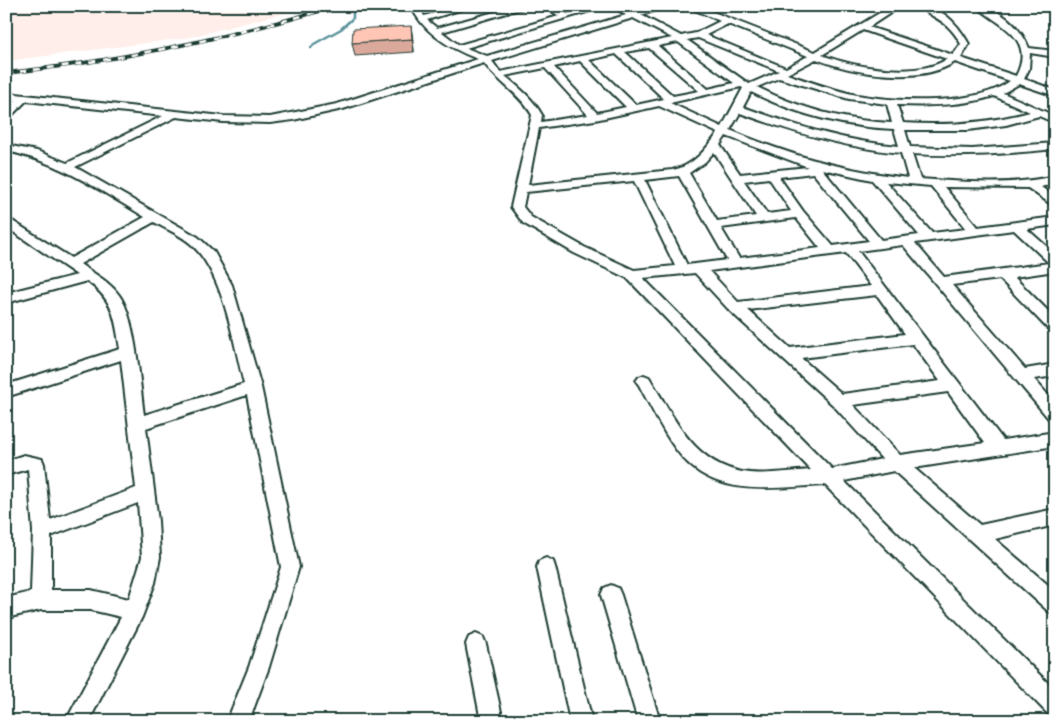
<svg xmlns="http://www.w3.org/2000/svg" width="1061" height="727" viewBox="0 0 1061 727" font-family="Kalam,sans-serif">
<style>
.built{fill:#ffeee9}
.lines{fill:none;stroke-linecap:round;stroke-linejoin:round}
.stream{stroke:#5a929c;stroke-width:2.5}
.street-casing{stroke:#1f3d34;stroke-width:4}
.street{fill:#fff;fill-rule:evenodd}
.rail-casing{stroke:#1f3d34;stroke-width:4}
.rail{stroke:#fff;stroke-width:2.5;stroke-dasharray:7;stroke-linecap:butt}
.wall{fill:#dba99c;stroke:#1f3d34}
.shaded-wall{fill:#b28a7f;stroke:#1f3d34}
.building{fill:#ffc5b5;stroke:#1f3d34}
</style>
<rect width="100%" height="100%" fill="#fff"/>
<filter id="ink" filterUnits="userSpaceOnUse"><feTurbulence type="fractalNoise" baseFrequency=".02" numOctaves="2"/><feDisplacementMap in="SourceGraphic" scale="10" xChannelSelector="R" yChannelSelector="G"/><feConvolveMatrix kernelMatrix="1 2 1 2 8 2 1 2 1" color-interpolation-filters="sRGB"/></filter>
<g filter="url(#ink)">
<!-- built -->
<path class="built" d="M6,6H299L293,11L186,38L6,61Z"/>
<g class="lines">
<!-- stream -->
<path class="stream" d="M311,48L314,44L341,29L353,18V11L344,6"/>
<!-- street casing -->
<g class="street-casing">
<path id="street" d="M411,6H419L424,16L459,6H473L427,20L437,28L516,6H530L442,32L459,45L559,16L545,6H555L567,14L593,6H607L466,48L487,56L626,15L612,6H623L635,12L656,6H670L641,15L681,36L696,33L720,21L686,6H698L815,52L891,6H901L869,27L953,55L961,44C947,19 937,21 918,6C942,6 958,24 969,44L961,58L1016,76C1036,37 999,26 976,6C998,6 1021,27 1029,48L1055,51V57L1030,53L1029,69L1024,79L1055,90V96L1019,84L1003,93L1055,116V123L1039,116L1006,125L968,130H905L910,147L972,149L1055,143V149C1007,154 960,157 912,154L920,179C964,182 1011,186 1055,176V183L1041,187L1055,197V207L1028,188L944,187L978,227L1055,217V225L1027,229L1055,254V271L1014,277L1055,318V332L1050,331L1000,279L952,285L1025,369L1055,364V376L1034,379L1055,403V420L1049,419L903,245L858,251L1003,440L1055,432V446L914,468L980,525L1055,509V525L995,539L1055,591V614L1048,611L894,471L844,481L1055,690V716L1047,713L825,485C780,487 724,498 688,463C669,445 652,409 639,385L636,381L639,377L644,375L649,377C675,419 694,467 750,473C769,475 791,471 811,470L627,278L574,253L523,223L511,207L532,115C520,94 498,82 484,63L343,109L293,120L270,123L223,122L176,117L75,167L198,237L214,252L232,285L261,387L299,567L269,667L249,721H227L249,667L281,567L247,395L146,428L158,521L160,557L155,583L142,617L89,721H66L121,617L91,610H41L6,618V598L31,592L33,531L28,469L6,475V461L24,455L42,459L44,464L50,520L136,488L121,360L6,397V385L120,349C115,318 114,300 87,281L6,303V293L77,275L6,227V217L71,258L145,217C101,191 58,161 6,151V145L37,151L67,163L163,116L26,101L10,117L6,118V109L16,100L6,99V93L223,116L270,117L337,104L478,59C451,49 423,33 411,6ZM633,18L672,38L500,72L492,61ZM728,24L808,56L786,68L706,35ZM863,30L947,59C917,79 854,67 822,55ZM698,38L779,71L749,84L687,40ZM678,42L734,83L708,89L658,46ZM649,48L699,91L673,96L625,52ZM616,54L664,99L636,105L589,60ZM816,59C854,74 920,85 955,62L1010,81C977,106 897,102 857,95C833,90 810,82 787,74ZM580,61L626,107L597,113L554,67ZM545,68L588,115L541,122L542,115C533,99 520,88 505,76ZM779,78L849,99L887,104L892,123C846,121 798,108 757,87ZM741,87L743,88L722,127L670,103ZM751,92C795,114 845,127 894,129L899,146C845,142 794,125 743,107ZM994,96L1030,112C988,123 946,126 903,123L897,105C929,106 963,106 994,96ZM659,106L718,133C707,148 693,167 672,170L528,185L539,128L595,120ZM740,113C792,132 846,148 901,153L908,178C846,171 787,155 730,130ZM726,136L808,167L740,174L720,145ZM714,152L756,216L717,221L689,173L705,162ZM822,169L872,180L919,235L881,240ZM813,173L869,241L833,246L803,211L779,177ZM679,176L727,260L687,265L645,180ZM769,178L791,211L767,214L744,181ZM634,181L675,266L634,270L584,247L531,217L523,207L526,192ZM886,182L931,186L966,229L932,233ZM796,218L820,248L739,258L721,228ZM154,222C166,229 181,235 191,244C224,274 233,341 244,384L144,415C140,387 136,317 119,295C109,281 94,274 80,264ZM1014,230L1049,263L944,277L915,243ZM846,253L871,286L738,302L709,271ZM695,273L730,311L833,405L882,459L832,469L643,278ZM877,295L905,334L790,348L748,310ZM913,344L940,381L842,394L801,358ZM948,392L985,443L900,455L853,405ZM138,503L142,557L129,599L91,590H51V536Z
M546,558L553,561L555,567L592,721H570L537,567L539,561Z
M611,585L618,588L621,595L660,721H638L601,595L604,588Z
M476,634L483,637L486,644L503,721H481L466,644L469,637Z"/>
</g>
<!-- street -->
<use href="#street" class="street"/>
<!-- rail casing -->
<g class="rail-casing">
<path id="rail" d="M6,73C119,61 228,38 337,6"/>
</g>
<!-- rail -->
<use href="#rail" class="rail"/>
</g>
<!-- wall -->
<path class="wall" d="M413,39L414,52L355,56L352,43Z"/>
<!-- shaded-wall -->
<path class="shaded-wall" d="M411,26L413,39L414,52L412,39Z"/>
<!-- building -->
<path class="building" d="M411,26L412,39L352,43L353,29Z"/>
</g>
<!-- margin -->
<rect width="1061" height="727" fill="none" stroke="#fff" stroke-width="25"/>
<rect x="12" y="12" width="1036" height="702" fill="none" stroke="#1f3d34" stroke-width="2" filter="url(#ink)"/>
</svg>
